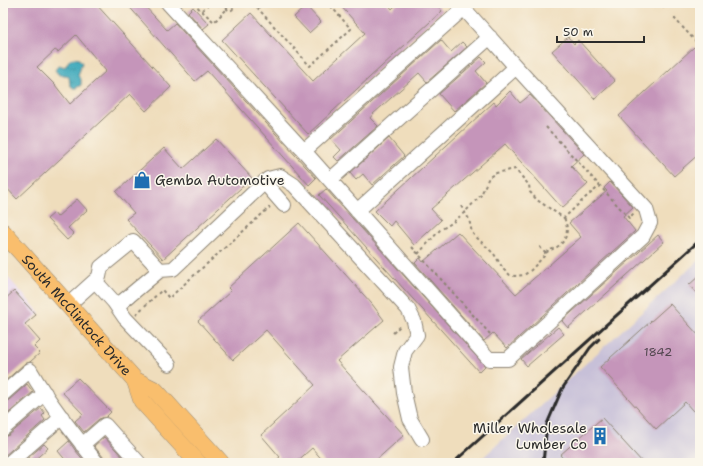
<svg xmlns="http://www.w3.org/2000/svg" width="703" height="466" viewBox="0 0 703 466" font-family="'Shantell Sans',sans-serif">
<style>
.built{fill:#e5d3f0}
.industrial{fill:#c7c0d8}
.water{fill:url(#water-ripples);stroke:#346a73}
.building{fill:#c595ba;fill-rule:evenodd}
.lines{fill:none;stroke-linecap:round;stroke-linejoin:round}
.minor-casing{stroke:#8d8474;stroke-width:16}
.major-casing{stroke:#8d8474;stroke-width:18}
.path{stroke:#8d8474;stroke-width:2;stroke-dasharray:3 3;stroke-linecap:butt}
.minor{stroke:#fff;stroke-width:14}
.major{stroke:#f9be6d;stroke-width:17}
.rail{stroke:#2b2b2b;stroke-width:3}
.labels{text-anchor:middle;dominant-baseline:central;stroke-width:3;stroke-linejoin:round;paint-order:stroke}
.number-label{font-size:12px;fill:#52464f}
.poi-label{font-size:14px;fill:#2b2b2b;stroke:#fbf7ec;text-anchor:start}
.street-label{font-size:14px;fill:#2b2b2b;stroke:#fbf7ec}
</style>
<defs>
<pattern id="water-ripples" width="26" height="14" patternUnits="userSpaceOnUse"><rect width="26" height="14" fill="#3ca9bb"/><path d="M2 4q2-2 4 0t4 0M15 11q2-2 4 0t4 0" fill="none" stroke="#338a98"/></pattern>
</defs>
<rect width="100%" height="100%" fill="#fbf7ec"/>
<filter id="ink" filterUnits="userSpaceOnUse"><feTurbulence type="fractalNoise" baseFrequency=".025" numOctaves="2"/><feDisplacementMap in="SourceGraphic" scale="8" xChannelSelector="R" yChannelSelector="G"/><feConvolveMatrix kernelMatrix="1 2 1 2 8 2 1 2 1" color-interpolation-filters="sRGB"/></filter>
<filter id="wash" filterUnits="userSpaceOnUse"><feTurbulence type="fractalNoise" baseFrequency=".012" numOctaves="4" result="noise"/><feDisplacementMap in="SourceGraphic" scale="16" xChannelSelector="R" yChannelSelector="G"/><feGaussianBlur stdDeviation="0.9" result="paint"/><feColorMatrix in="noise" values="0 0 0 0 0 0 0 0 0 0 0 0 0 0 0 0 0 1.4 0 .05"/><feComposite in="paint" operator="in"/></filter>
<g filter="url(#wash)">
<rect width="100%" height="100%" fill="#efddbc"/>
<!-- built -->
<path class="built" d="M3,272L40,313L3,346Z"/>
<!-- industrial -->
<path class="industrial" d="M700,259V463H477Z"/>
<!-- water -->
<path class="water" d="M74,58L79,59L82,63L78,76L81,79V85L76,88H73L70,85L69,77L66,75H59L55,70L59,65L65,67L70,59Z"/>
<g id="blocks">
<!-- building -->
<path class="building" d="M3,3H95L171,87L146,111L130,94L17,199L3,184ZM76,35L106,71L70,104L55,85L37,67L55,50L58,52Z
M126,3H142L167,30L175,23L316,178L309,185L207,71L195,81Z
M338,3H387L392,9L398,3H435L442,11L308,134L222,40L251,13L313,81L365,33Z
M306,6L321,22L309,33L294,17Z
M193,7L209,24L203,29L188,12Z
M568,37L574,44L578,40L615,81L595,99L552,51Z
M441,40L451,52L462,42L467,47L427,82L419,73L373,114L370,118L378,126L338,161L334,157L341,150L331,139Z
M694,47L700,53V153L674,176L619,116Z
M481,57L486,62L476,71L486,83L454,111L439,94Z
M510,91L520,103L530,95L584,154L571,166L588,184L562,208L505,144L431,209L441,220L414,245L394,221L390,226L375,211L494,102L496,105Z
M389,138L404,156L372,185L363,174L356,180L350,173Z
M216,139L252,178L163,259L126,219L134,213L116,192L164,148L183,169Z
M610,182L633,207L623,216L635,231L507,348L493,333L484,341L415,263L420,258L423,262L458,232L516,294L581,237L569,223L607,191L604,188Z
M326,189L485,366L479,372L319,195Z
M77,199L87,210L68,228L74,234L67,240L47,219L54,213L57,217Z
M299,223L372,304L384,320L337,361L404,435L373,463H325L312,448L295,463H273L280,457L261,435L315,385L266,330L233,360L198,321L231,291L228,288Z
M658,235L664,242L568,328L562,321Z
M700,275V297L689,285Z
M14,291L36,315L25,324L40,341L34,347L40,353L30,362L24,364L3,383V301Z
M670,304L700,337V419L685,402L656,429L600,367Z
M558,327L564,334L527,366L521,359Z
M78,378L111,412L106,417L99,419L84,432L75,421L83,414L62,392Z
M27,384L33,392L3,418V402L9,400Z
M41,408L45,413L42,416L45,420L3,457V437L9,435Z
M602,418L643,463H567L560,455Z
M104,437L128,463H105L104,458L94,446Z
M69,441L75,450L86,463H68L58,451Z
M44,444L48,448L31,463H22Z"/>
</g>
</g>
<g filter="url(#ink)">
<use href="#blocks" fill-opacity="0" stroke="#8d8474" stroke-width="1"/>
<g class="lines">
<!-- minor casing -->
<g class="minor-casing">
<path id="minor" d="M168,3L304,151L489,359H508L643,236L650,223L646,209L516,67L459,3
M304,151L464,8
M330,180L490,37
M264,182L284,205
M357,211L516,67
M95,281L114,302L125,318L169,364
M68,305L99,277L101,267L133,241L160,270L173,269L268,179L280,176L294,185L408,309L414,321L417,335L405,351L401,367L404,393L410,419L422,439
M117,306L160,270
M3,394L30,370C49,403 73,433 97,463
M3,429L45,393
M82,445L105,425L139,463
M9,463L62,417"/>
</g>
<!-- major casing -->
<g class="major-casing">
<g id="major">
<path id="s1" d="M3,232L135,380L155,390L221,463"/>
<path d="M135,380L142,401L198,463"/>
</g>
</g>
<!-- path -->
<path class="path" d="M193,3L214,22L227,9
M253,3L310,66L351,29L328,3
M226.5 7a3.5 3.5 0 1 1 7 0a3.5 3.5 0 1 1-7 0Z
M663,7L666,3
M202,10L210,3
M674,18L700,46
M546,127L600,186
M461,206L469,219L472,233L494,254L504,270L510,275L515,276L524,275L531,270L546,254L539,246
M412,247L490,334
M546,253C549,250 553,249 557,247C568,240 569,228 564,218
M418,254L440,230L452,223L465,212L481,195L489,177L496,173L515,169L529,185L530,192L537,200L564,218L585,198L600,186L629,218L634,213
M136,314L162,290L169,298L270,207
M393,333L401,325"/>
<!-- minor -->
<use href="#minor" class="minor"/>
<!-- major -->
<use href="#major" class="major"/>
<!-- rail -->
<path class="rail" d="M453,463L700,240
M543,463L547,424L562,389L590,348L599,339"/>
</g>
</g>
<!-- icons -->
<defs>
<g id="shop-bare" transform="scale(1.38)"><path d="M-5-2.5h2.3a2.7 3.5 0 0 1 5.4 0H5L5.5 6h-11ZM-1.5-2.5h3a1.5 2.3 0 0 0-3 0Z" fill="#1f6fb2" stroke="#fbf7ec" stroke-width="2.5" paint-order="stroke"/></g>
<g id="building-bare" transform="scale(1.38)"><path d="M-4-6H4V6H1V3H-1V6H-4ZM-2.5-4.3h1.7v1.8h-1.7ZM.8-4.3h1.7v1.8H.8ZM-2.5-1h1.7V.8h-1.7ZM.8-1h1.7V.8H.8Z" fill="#1f6fb2" stroke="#fbf7ec" stroke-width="2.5" paint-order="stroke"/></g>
</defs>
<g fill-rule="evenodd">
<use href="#shop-bare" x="142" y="180"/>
<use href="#building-bare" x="600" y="436"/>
</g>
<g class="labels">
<!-- number labels -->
<g class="number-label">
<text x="658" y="352">1842</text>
</g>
<!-- poi labels -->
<g class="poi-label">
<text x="155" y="180">Gemba Automotive</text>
<text x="587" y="428" text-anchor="end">Miller Wholesale<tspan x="587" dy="16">Lumber Co</tspan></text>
</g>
<!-- street labels -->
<g class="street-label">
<text stroke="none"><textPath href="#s1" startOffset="111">South McClintock Drive</textPath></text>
</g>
</g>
<!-- margin -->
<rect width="703" height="466" fill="none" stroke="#fbf7ec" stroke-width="16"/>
<!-- scale -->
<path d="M557 36v6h87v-6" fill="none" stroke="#2b2b2b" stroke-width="2"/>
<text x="563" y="36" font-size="12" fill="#2b2b2b" stroke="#fbf7ec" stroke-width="3" paint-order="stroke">50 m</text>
</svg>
